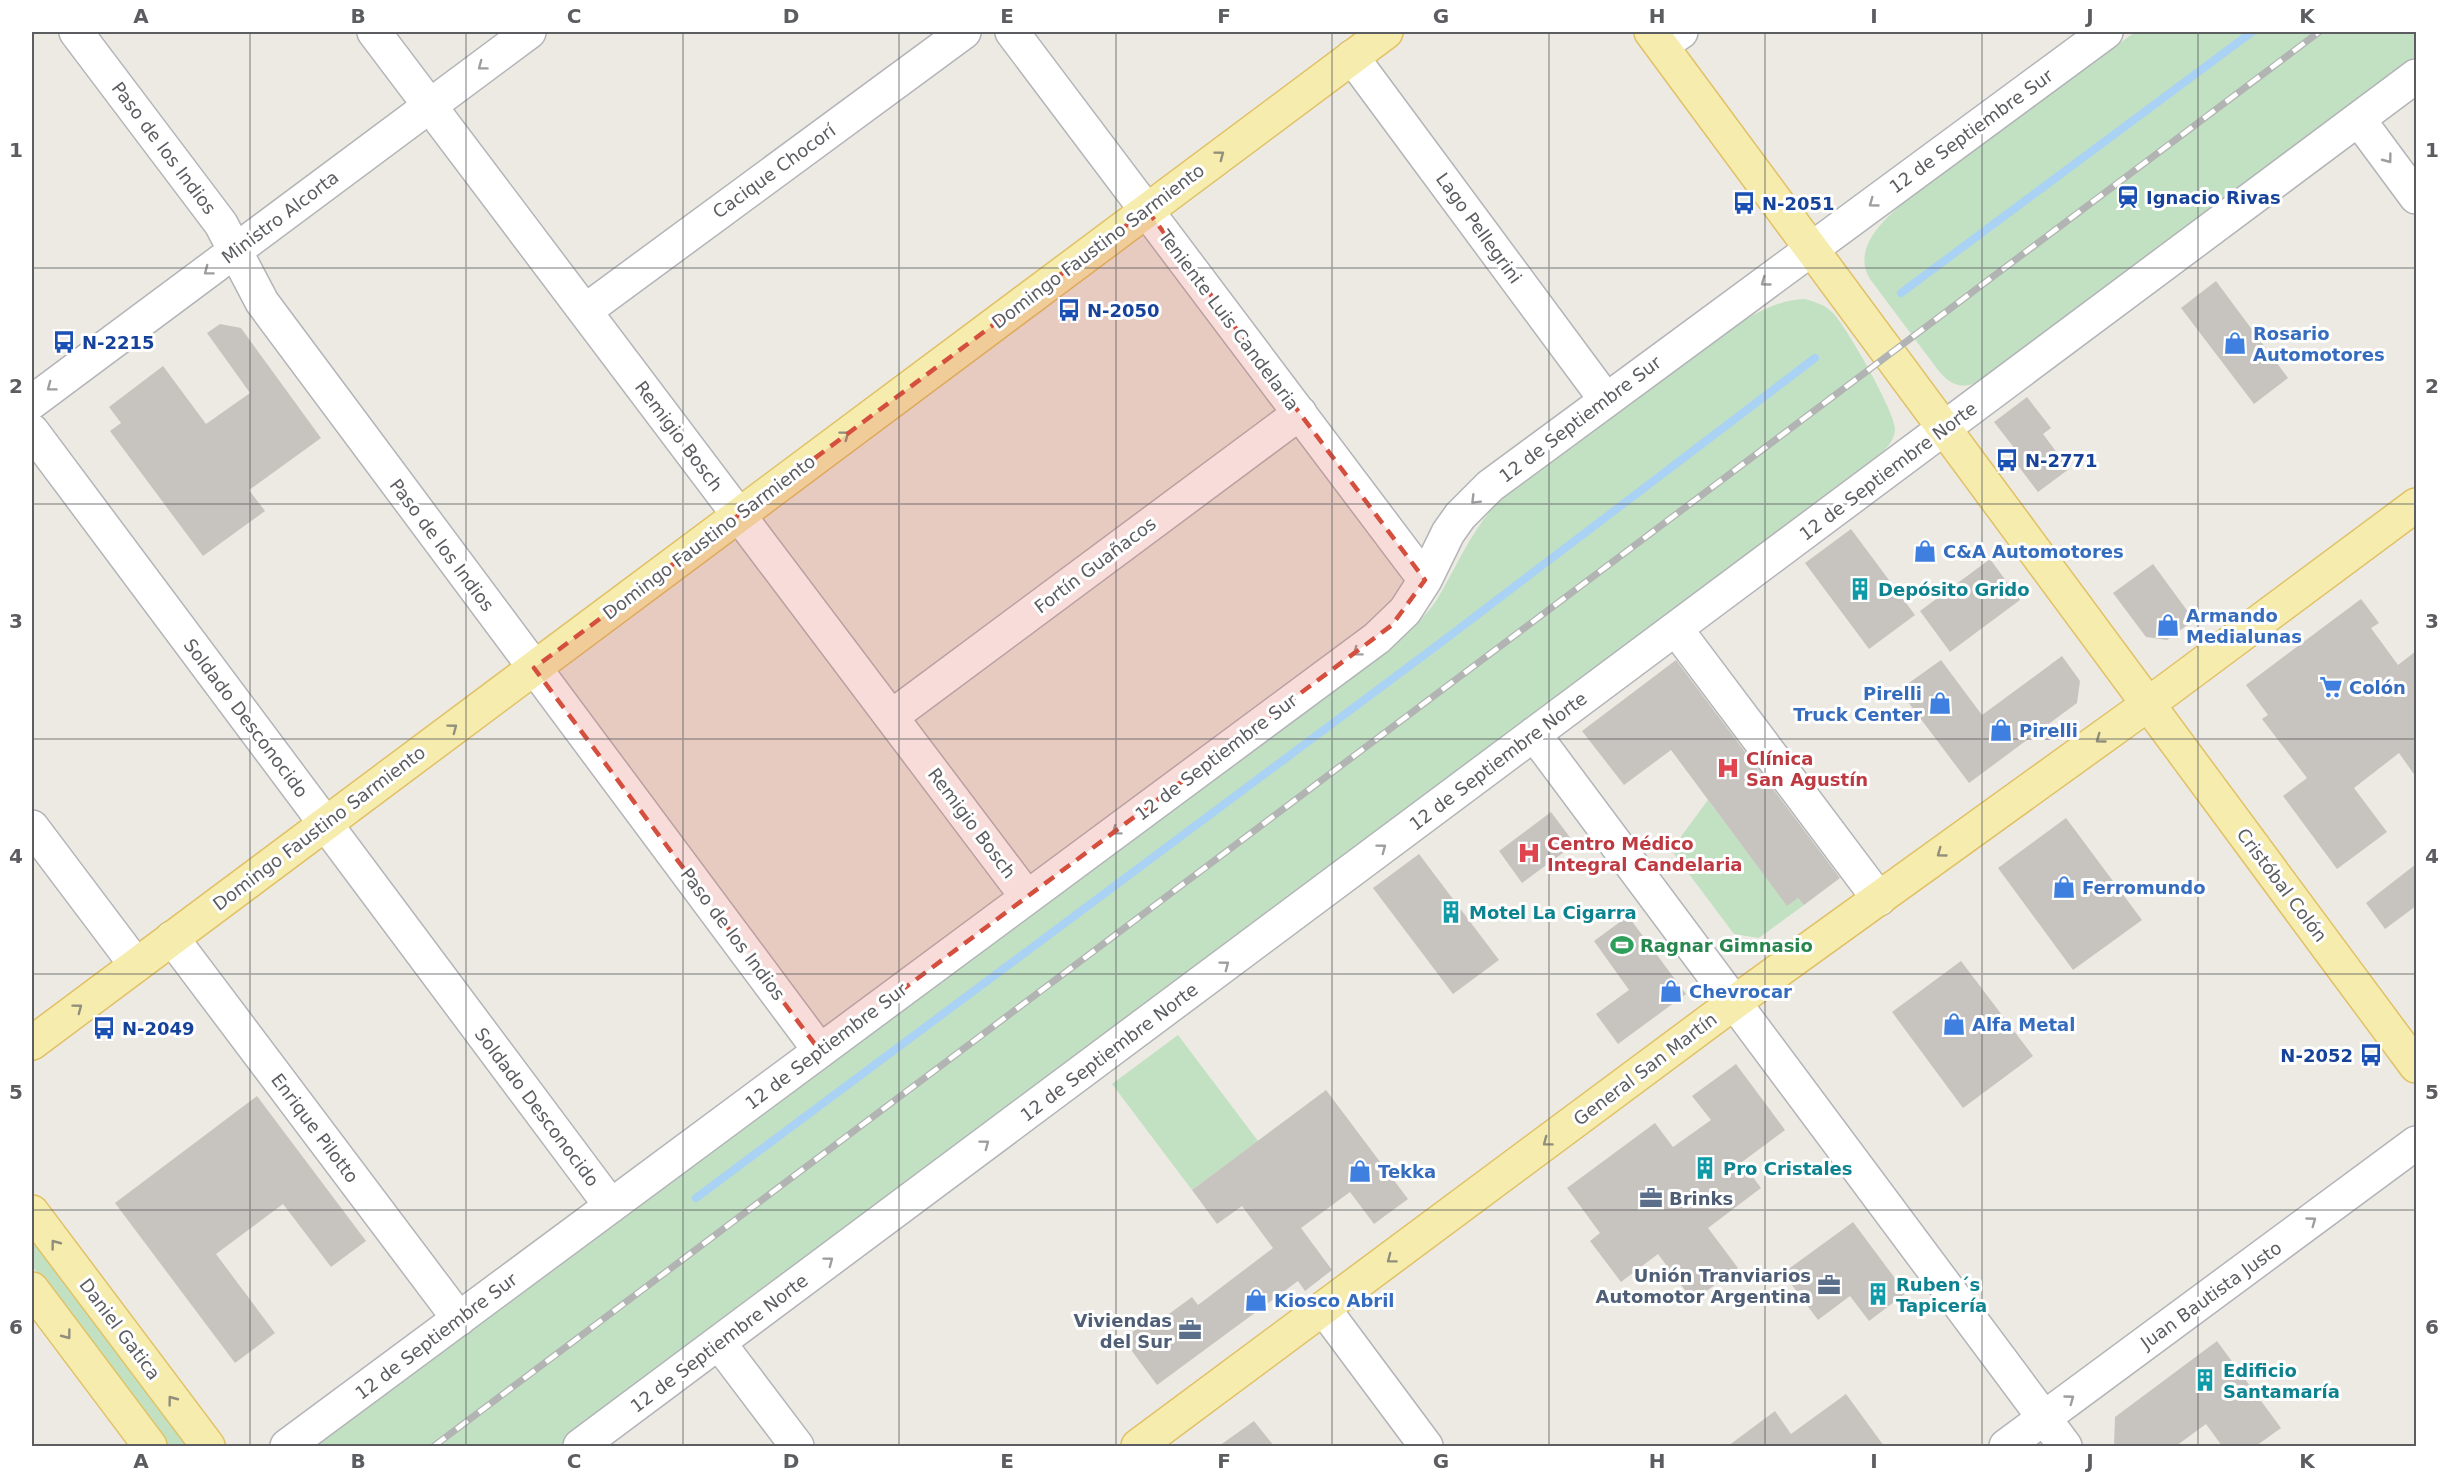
<svg xmlns="http://www.w3.org/2000/svg" width="2448" height="1478" viewBox="0 0 2448 1478" font-family="'DejaVu Sans',sans-serif">
<style>
.green{fill:#c1e1c2}
.lines{fill:none;stroke-linecap:round;stroke-linejoin:round}
.stream{stroke:#a9d2f5;stroke-width:8}
.building{fill:#c7c4bf}
.minor-casing{stroke:#b3b4b8;stroke-width:36}
.major-casing{stroke:#e1c166;stroke-width:36}
.minor{stroke:#fff;stroke-width:33}
.major{stroke:#f5ecae;stroke-width:33}
.rail-casing{stroke:#b2b3b3;stroke-width:7}
.rail{stroke:#fff;stroke-width:4.5;stroke-dasharray:14;stroke-linecap:butt}
.oneway{stroke:#9d9ea0}
.oneway2{stroke:#918f7c}
.marked{fill:#d54f3f;fill-opacity:0.2;stroke:#d54f3f;stroke-width:4.5;stroke-dasharray:12 8;stroke-linejoin:round}
.grid{fill:none;stroke:#5b5d61;stroke-width:1.5;stroke-opacity:0.55}
.labels{text-anchor:middle;dominant-baseline:central;stroke-width:6;stroke-linejoin:round;paint-order:stroke}
.street-label{font-size:18px;fill:#5b5d61;stroke:#fff}
.transit-label{font-size:18px;font-weight:bold;fill:#164399;stroke:#fff;text-anchor:start}
.shop-label{font-size:18px;font-weight:bold;fill:#366cbe;stroke:#fff;text-anchor:start}
.culture-label{font-size:18px;font-weight:bold;fill:#0d838f;stroke:#fff;text-anchor:start}
.health-label{font-size:18px;font-weight:bold;fill:#be3a42;stroke:#fff;text-anchor:start}
.leisure-label{font-size:18px;font-weight:bold;fill:#27864d;stroke:#fff;text-anchor:start}
.service-label{font-size:18px;font-weight:bold;fill:#4e5e75;stroke:#fff;text-anchor:end}
.neatline{fill:none;stroke:#5b5d61;stroke-width:2}
.grid-label{font-size:20px;text-anchor:middle;font-weight:bold;fill:#5b5d61}
</style>
<rect width="100%" height="100%" fill="#eceae2"/>
<!-- green -->
<path class="green" d="M2135,32H2416V56L1981,380C1963,391 1950,385 1938,370L1870,279C1849,245 1892,212 1916,193Z
M1805,299C1816,302 1825,305 1833,313C1846,326 1897,415 1895,430C1894,440 1888,447 1881,453L560,1446H311L553,1271L1400,637C1413,626 1427,615 1436,601C1458,565 1472,527 1503,497L1736,325C1758,312 1778,300 1805,299Z
M1708,800L1787,905L1798,898L1804,905L1759,938L1734,934L1671,850Z
M1178,1035L1258,1141L1192,1190L1112,1084Z
M32,1238L189,1446H169L32,1266Z"/>
<g class="lines">
<!-- stream -->
<path class="stream" d="M1901,293L2252,32
M696,1198L1439,644L1815,358"/>
</g>
<!-- building -->
<path class="building" d="M2216,281L2288,378L2254,404L2181,308Z
M220,324L241,328L321,438L249,490L265,511L203,556L110,431L121,423L109,407L163,366L206,424L250,393L207,333Z
M2027,397L2051,428L2043,434L2069,469L2038,492L2009,454L2015,449L1994,422Z
M1851,529L1915,615L1869,649L1805,563Z
M1990,559L2020,600L1950,652L1920,611Z
M2153,564L2194,620L2167,640L2146,637L2113,593Z
M2361,599L2379,623L2371,628L2398,665L2416,651V777L2399,753L2354,788L2387,832L2337,869L2283,796L2307,778L2262,719L2268,715L2246,685Z
M2062,656L2080,681L2077,703L1969,783L1899,690L1941,660L1982,715Z
M1676,660L1840,878L1804,905L1798,898L1787,906L1671,750L1624,785L1582,731Z
M1551,812L1575,844L1522,883L1499,851Z
M2066,818L2142,920L2073,970L1998,868Z
M1419,854L1499,960L1453,994L1373,888Z
M2416,864V906L2385,929L2366,903Z
M1628,916L1686,994L1618,1044L1596,1014L1629,990L1594,941Z
M1961,961L2033,1056L1963,1108L1892,1012Z
M1736,1064L1785,1130L1742,1162L1761,1188L1708,1228L1738,1268L1693,1301L1658,1254L1621,1282L1590,1241L1600,1233L1567,1188L1655,1123L1673,1147L1711,1120L1692,1096Z
M1326,1090L1408,1199L1374,1224L1350,1192L1301,1228L1332,1270L1305,1291L1298,1281L1157,1385L1123,1339L1154,1316L1158,1322L1192,1297L1198,1305L1273,1248L1242,1206L1217,1224L1192,1190Z
M257,1096L366,1241L331,1267L283,1204L216,1254L275,1333L235,1363L115,1203Z
M1853,1222L1906,1293L1869,1321L1850,1296L1818,1320L1783,1273Z
M2217,1341L2281,1428L2256,1446H2222L2206,1424L2176,1446H2114L2115,1417Z
M1846,1394L1884,1446H1728L1775,1411L1791,1434Z
M1254,1421L1274,1446H1219Z"/>
<g class="lines">
<!-- minor casing -->
<g class="minor-casing">
<path id="minor" d="M76,32L221,224L262,302L820,1051
M374,32L1027,897
M1012,32L1425,580
M1662,45L1681,32
M1352,57L1606,400
M2359,120L2416,197
M585,311L964,32
M32,402L529,32
M32,431L611,1206
M1676,629L1879,899
M891,717L1300,413
M1534,734L2065,1446
M32,827L136,965
M172,938L459,1319
M1324,1309L1426,1446
M719,1343L797,1446
M287,1446L1377,638L1405,611L1425,580L1448,533L1460,516L1490,486L2106,32
M580,1446L2416,76
M2006,1446L2416,1143"/>
</g>
<!-- major casing -->
<g class="major-casing">
<path id="major" d="M1651,32C1908,375 2160,722 2416,1066
M32,1043L1386,32
M32,1212L208,1446
M32,1289L150,1446
M1138,1446L1735,1002L2147,705L2416,505"/>
</g>
<!-- minor -->
<use href="#minor" class="minor"/>
<!-- major -->
<use href="#major" class="major"/>
<!-- rail casing -->
<g class="rail-casing">
<path id="rail" d="M434,1446L2319,32"/>
</g>
<!-- rail -->
<use href="#rail" class="rail"/>
</g>
<!-- one-way arrows -->
<defs><path id="oneway-chevron" d="M-2-3.5L2.5 0L-2 3.5" fill="none" stroke-width="1.6" stroke-linecap="round" stroke-linejoin="round" transform="scale(1.5)"/></defs>
<g class="oneway">
<use href="#oneway-chevron" transform="translate(482 66) rotate(143)"/>
<use href="#oneway-chevron" transform="translate(2388 159) rotate(53)"/>
<use href="#oneway-chevron" transform="translate(1873 203) rotate(144)"/>
<use href="#oneway-chevron" transform="translate(208 271) rotate(143)"/>
<use href="#oneway-chevron" transform="translate(1765 282) rotate(144)"/>
<use href="#oneway-chevron" transform="translate(51 387) rotate(143)"/>
<use href="#oneway-chevron" transform="translate(1475 500) rotate(135)"/>
<use href="#oneway-chevron" transform="translate(1357 652) rotate(143)"/>
<use href="#oneway-chevron" transform="translate(1116 831) rotate(143)"/>
<use href="#oneway-chevron" transform="translate(1382 848) rotate(-37)"/>
<use href="#oneway-chevron" transform="translate(1225 965) rotate(-37)"/>
<use href="#oneway-chevron" transform="translate(985 1144) rotate(-37)"/>
<use href="#oneway-chevron" transform="translate(2312 1221) rotate(-36)"/>
<use href="#oneway-chevron" transform="translate(829 1261) rotate(-37)"/>
<use href="#oneway-chevron" transform="translate(2070 1399) rotate(-36)"/>
</g>
<g class="oneway2">
<use href="#oneway-chevron" transform="translate(1220 155) rotate(-37)"/>
<use href="#oneway-chevron" transform="translate(845 435) rotate(-37)"/>
<use href="#oneway-chevron" transform="translate(453 728) rotate(-37)"/>
<use href="#oneway-chevron" transform="translate(2100 739) rotate(144)"/>
<use href="#oneway-chevron" transform="translate(1941 853) rotate(144)"/>
<use href="#oneway-chevron" transform="translate(78 1008) rotate(-37)"/>
<use href="#oneway-chevron" transform="translate(1547 1142) rotate(143)"/>
<use href="#oneway-chevron" transform="translate(55 1244) rotate(-127)"/>
<use href="#oneway-chevron" transform="translate(1391 1259) rotate(143)"/>
<use href="#oneway-chevron" transform="translate(67 1335) rotate(53)"/>
<use href="#oneway-chevron" transform="translate(172 1400) rotate(-127)"/>
</g>
<!-- marked area -->
<path class="marked" d="M1147,210L1425,580L1392,625L820,1051L534,668Z"/>
<!-- grid -->
<path class="grid" d="M250,32V1446M466,32V1446M683,32V1446M899,32V1446M1116,32V1446M1332,32V1446M1549,32V1446M1765,32V1446M1982,32V1446M2198,32V1446M32,268H2416M32,504H2416M32,739H2416M32,974H2416M32,1210H2416"/>
<!-- icons -->
<defs>
<g id="station-bare" transform="scale(1.8)"><path d="M-3-6H3Q5-6 5-4V2Q5 4 3 4L4.5 6H3L1.5 4h-3L-3 6H-4.5L-3 4Q-5 4-5 2V-4Q-5-6-3-6ZM-3.5-4v3h7v-3ZM-3.5 1v1.5H-2V1ZM2 1v1.5H3.5V1Z" fill="#1a4fb4" stroke="#fff" stroke-width="2.5" paint-order="stroke"/></g>
<g id="bus-bare" transform="scale(1.8)"><path d="M-5-6H5V4H4V6H2V4H-2V6H-4V4H-5ZM-3.5-4V0h7V-4ZM-3.5 1.2v1.5H-2V1.2ZM2 1.2v1.5H3.5V1.2Z" fill="#1a4fb4" stroke="#fff" stroke-width="2.5" paint-order="stroke"/></g>
<g id="shop-bare" transform="scale(1.8)"><path d="M-5-2.5h2.3a2.7 3.5 0 0 1 5.4 0H5L5.5 6h-11ZM-1.5-2.5h3a1.5 2.3 0 0 0-3 0Z" fill="#3f7fe0" stroke="#fff" stroke-width="2.5" paint-order="stroke"/></g>
<g id="building-bare" transform="scale(1.8)"><path d="M-4-6H4V6H1V3H-1V6H-4ZM-2.5-4.3h1.7v1.8h-1.7ZM.8-4.3h1.7v1.8H.8ZM-2.5-1h1.7V.8h-1.7ZM.8-1h1.7V.8H.8Z" fill="#0f9aa8" stroke="#fff" stroke-width="2.5" paint-order="stroke"/></g>
<g id="supermarket-bare" transform="scale(1.8)"><path d="M-6-5.5h2.5l.6 2H6L4.5 2H-2.5L-4.4-4H-6ZM-1.5 3.2a1.3 1.3 0 1 0 .1 0ZM3 3.2a1.3 1.3 0 1 0 .1 0Z" fill="#3f7fe0" stroke="#fff" stroke-width="2.5" paint-order="stroke"/></g>
<g id="hospital-bare" transform="scale(1.8)"><path d="M-5-5h3v3.5h4V-5h3V5h-3V1.5h-4V5h-3Z" fill="#e0444e" stroke="#fff" stroke-width="2.5" paint-order="stroke"/></g>
<g id="stadium-bare" transform="scale(1.8)"><path d="M0-5a6.5 5 0 1 0 0 10a6.5 5 0 1 0 0-10ZM-3.5-1.8h7v3.6h-7Z" fill="#2e9e5b" stroke="#fff" stroke-width="2.5" paint-order="stroke"/></g>
<g id="office-bare" transform="scale(1.8)"><path d="M-6-3h4V-5.5h4V-3h4V5H-6ZM-1-4.5V-3h2v-1.5ZM-6 0V1H6V0Z" fill="#5c6f8a" stroke="#fff" stroke-width="2.5" paint-order="stroke"/></g>
</defs>
<g fill-rule="evenodd">
<use href="#station-bare" x="2128" y="197"/>
<use href="#bus-bare" x="1744" y="203"/>
<use href="#bus-bare" x="1069" y="310"/>
<use href="#bus-bare" x="64" y="342"/>
<use href="#shop-bare" x="2235" y="343"/>
<use href="#bus-bare" x="2007" y="460"/>
<use href="#shop-bare" x="1925" y="551"/>
<use href="#building-bare" x="1860" y="589"/>
<use href="#shop-bare" x="2168" y="625"/>
<use href="#supermarket-bare" x="2331" y="687"/>
<use href="#shop-bare" x="1940" y="703"/>
<use href="#shop-bare" x="2001" y="730"/>
<use href="#hospital-bare" x="1728" y="768"/>
<use href="#hospital-bare" x="1529" y="853"/>
<use href="#shop-bare" x="2064" y="887"/>
<use href="#building-bare" x="1451" y="912"/>
<use href="#stadium-bare" x="1622" y="945"/>
<use href="#shop-bare" x="1671" y="991"/>
<use href="#shop-bare" x="1954" y="1024"/>
<use href="#bus-bare" x="104" y="1028"/>
<use href="#bus-bare" x="2371" y="1055"/>
<use href="#building-bare" x="1705" y="1168"/>
<use href="#shop-bare" x="1360" y="1171"/>
<use href="#office-bare" x="1651" y="1198"/>
<use href="#office-bare" x="1829" y="1285"/>
<use href="#building-bare" x="1878" y="1294"/>
<use href="#shop-bare" x="1256" y="1300"/>
<use href="#office-bare" x="1190" y="1330"/>
<use href="#building-bare" x="2205" y="1380"/>
</g>
<g class="labels">
<!-- street labels -->
<g class="street-label">
<text transform="translate(1971 131) rotate(-36)">12 de Septiembre Sur</text>
<text transform="translate(164 148) rotate(53)">Paso de los Indios</text>
<text transform="translate(774 171) rotate(-36)">Cacique Chocorí</text>
<text transform="translate(280 217) rotate(-37)">Ministro Alcorta</text>
<text transform="translate(1479 228) rotate(54)">Lago Pellegrini</text>
<text transform="translate(1098 246) rotate(-37)">Domingo Faustino Sarmiento</text>
<text transform="translate(1229 320) rotate(53)">Teniente Luis Candelaria</text>
<text transform="translate(1580 419) rotate(-37)">12 de Septiembre Sur</text>
<text transform="translate(679 436) rotate(53)">Remigio Bosch</text>
<text transform="translate(1888 471) rotate(-37)">12 de Septiembre Norte</text>
<text transform="translate(709 537) rotate(-37)">Domingo Faustino Sarmiento</text>
<text transform="translate(442 545) rotate(53)">Paso de los Indios</text>
<text transform="translate(1095 565) rotate(-37)">Fortín Guañacos</text>
<text transform="translate(246 718) rotate(53)">Soldado Desconocido</text>
<text transform="translate(1216 757) rotate(-37)">12 de Septiembre Sur</text>
<text transform="translate(1498 761) rotate(-37)">12 de Septiembre Norte</text>
<text transform="translate(972 823) rotate(53)">Remigio Bosch</text>
<text transform="translate(319 828) rotate(-37)">Domingo Faustino Sarmiento</text>
<text transform="translate(2282 885) rotate(53)">Cristóbal Colón</text>
<text transform="translate(733 934) rotate(53)">Paso de los Indios</text>
<text transform="translate(826 1046) rotate(-37)">12 de Septiembre Sur</text>
<text transform="translate(1109 1052) rotate(-37)">12 de Septiembre Norte</text>
<text transform="translate(1645 1069) rotate(-37)">General San Martín</text>
<text transform="translate(537 1107) rotate(53)">Soldado Desconocido</text>
<text transform="translate(315 1128) rotate(53)">Enrique Pilotto</text>
<text transform="translate(2211 1295) rotate(-36)">Juan Bautista Justo</text>
<text transform="translate(120 1329) rotate(53)">Daniel Gatica</text>
<text transform="translate(436 1336) rotate(-37)">12 de Septiembre Sur</text>
<text transform="translate(719 1343) rotate(-37)">12 de Septiembre Norte</text>
</g>
<!-- transit labels -->
<g class="transit-label">
<text x="2146" y="197">Ignacio Rivas</text>
<text x="1762" y="203">N-2051</text>
<text x="1087" y="310">N-2050</text>
<text x="82" y="342">N-2215</text>
<text x="2025" y="460">N-2771</text>
<text x="122" y="1028">N-2049</text>
<text x="2353" y="1055" text-anchor="end">N-2052</text>
</g>
<!-- shop labels -->
<g class="shop-label">
<text x="2253" y="333">Rosario<tspan x="2253" dy="21">Automotores</tspan></text>
<text x="1943" y="551">C&amp;A Automotores</text>
<text x="2186" y="615">Armando<tspan x="2186" dy="21">Medialunas</tspan></text>
<text x="2349" y="687">Colón</text>
<text x="1922" y="693" text-anchor="end">Pirelli<tspan x="1922" dy="21">Truck Center</tspan></text>
<text x="2019" y="730">Pirelli</text>
<text x="2082" y="887">Ferromundo</text>
<text x="1689" y="991">Chevrocar</text>
<text x="1972" y="1024">Alfa Metal</text>
<text x="1378" y="1171">Tekka</text>
<text x="1274" y="1300">Kiosco Abril</text>
</g>
<!-- culture labels -->
<g class="culture-label">
<text x="1878" y="589">Depósito Grido</text>
<text x="1469" y="912">Motel La Cigarra</text>
<text x="1723" y="1168">Pro Cristales</text>
<text x="1896" y="1284">Ruben´s<tspan x="1896" dy="21">Tapicería</tspan></text>
<text x="2223" y="1370">Edificio<tspan x="2223" dy="21">Santamaría</tspan></text>
</g>
<!-- health labels -->
<g class="health-label">
<text x="1746" y="758">Clínica<tspan x="1746" dy="21">San Agustín</tspan></text>
<text x="1547" y="843">Centro Médico<tspan x="1547" dy="21">Integral Candelaria</tspan></text>
</g>
<!-- leisure labels -->
<g class="leisure-label">
<text x="1640" y="945">Ragnar Gimnasio</text>
</g>
<!-- service labels -->
<g class="service-label">
<text x="1669" y="1198" text-anchor="start">Brinks</text>
<text x="1811" y="1275">Unión Tranviarios<tspan x="1811" dy="21">Automotor Argentina</tspan></text>
<text x="1172" y="1320">Viviendas<tspan x="1172" dy="21">del Sur</tspan></text>
</g>
</g>
<!-- border -->
<rect width="2448" height="1478" fill="none" stroke="#ffffff" stroke-width="66"/>
<rect x="33" y="33" width="2382" height="1412" class="neatline"/>
<g class="grid-label">
<text x="141" y="23">A</text>
<text x="358" y="23">B</text>
<text x="574" y="23">C</text>
<text x="791" y="23">D</text>
<text x="1007" y="23">E</text>
<text x="1224" y="23">F</text>
<text x="1441" y="23">G</text>
<text x="1657" y="23">H</text>
<text x="1874" y="23">I</text>
<text x="2090" y="23">J</text>
<text x="2307" y="23">K</text>
<text x="16" y="157">1</text>
<text x="2432" y="157">1</text>
<text x="16" y="393">2</text>
<text x="2432" y="393">2</text>
<text x="16" y="628">3</text>
<text x="2432" y="628">3</text>
<text x="16" y="863">4</text>
<text x="2432" y="863">4</text>
<text x="16" y="1099">5</text>
<text x="2432" y="1099">5</text>
<text x="16" y="1334">6</text>
<text x="2432" y="1334">6</text>
<text x="141" y="1468">A</text>
<text x="358" y="1468">B</text>
<text x="574" y="1468">C</text>
<text x="791" y="1468">D</text>
<text x="1007" y="1468">E</text>
<text x="1224" y="1468">F</text>
<text x="1441" y="1468">G</text>
<text x="1657" y="1468">H</text>
<text x="1874" y="1468">I</text>
<text x="2090" y="1468">J</text>
<text x="2307" y="1468">K</text>
</g>
</svg>
